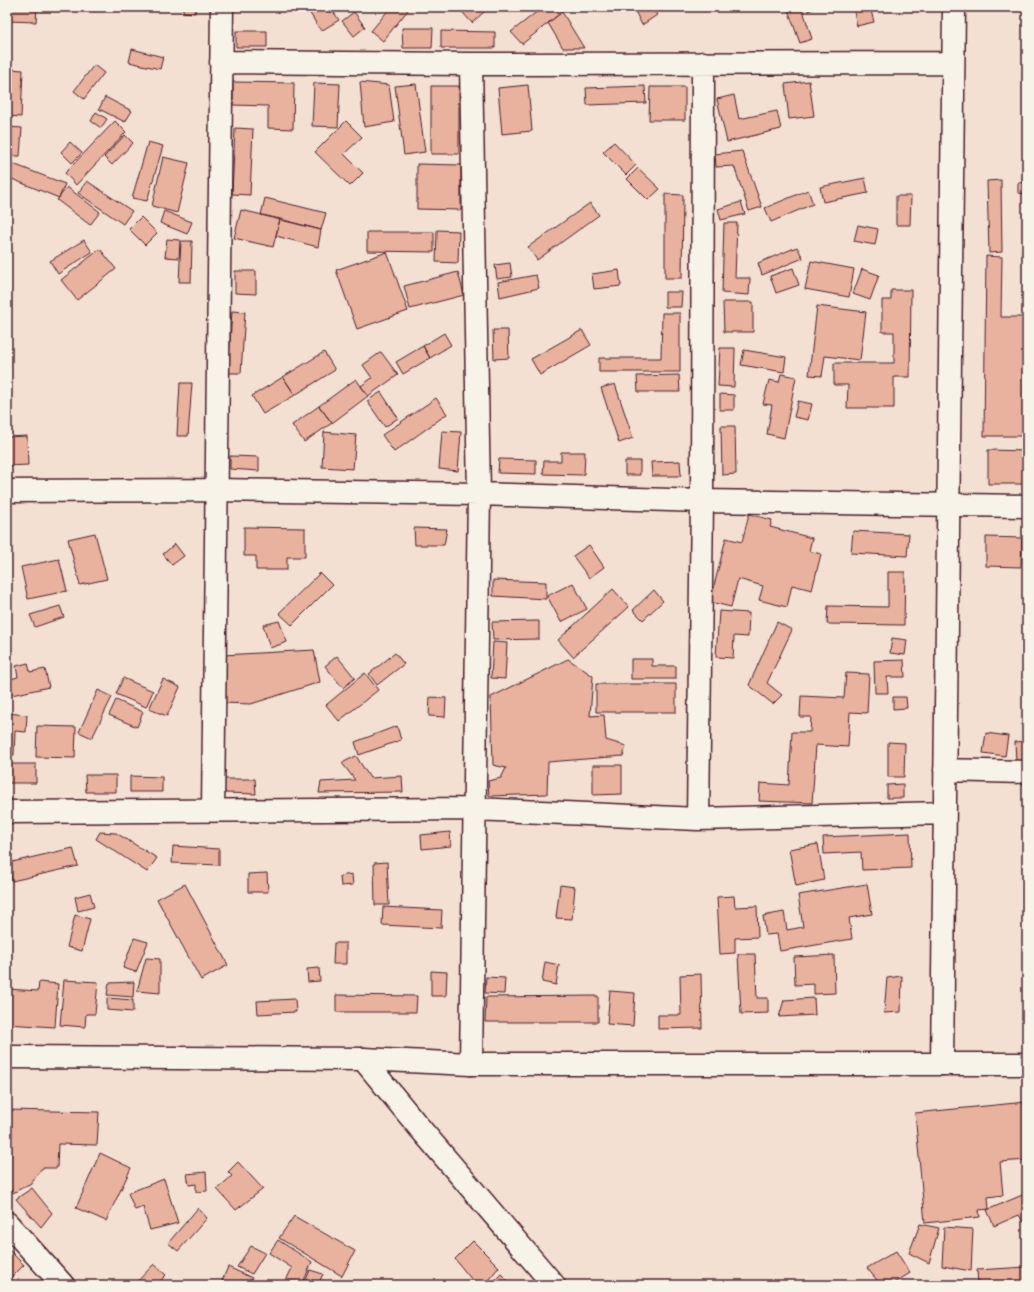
<svg xmlns="http://www.w3.org/2000/svg" width="1034" height="1292" viewBox="0 0 1034 1292" font-family="Dekko,sans-serif">
<style>
.building{fill:#e9b29f;stroke:#4a1f2b}
.lines{fill:none;stroke-linecap:round;stroke-linejoin:round}
.street-casing{stroke:#4a1f2b;stroke-width:25}
.secondary-casing{stroke:#4a1f2b;stroke-width:25}
.street{stroke:#f7f3e8;stroke-width:22}
.secondary{stroke:#f7f3e8;stroke-width:22}
</style>
<rect width="100%" height="100%" fill="#f3e0d2"/>
<filter id="ink" filterUnits="userSpaceOnUse"><feTurbulence type="fractalNoise" baseFrequency=".025" numOctaves="2"/><feDisplacementMap in="SourceGraphic" scale="8" xChannelSelector="R" yChannelSelector="G"/><feConvolveMatrix kernelMatrix="1 2 1 2 8 2 1 2 1" color-interpolation-filters="sRGB"/></filter>
<g filter="url(#ink)">
<!-- building -->
<path class="building" d="M8,7H37L36,22L8,21Z
M183,7H196L195,13L183,12Z
M306,7H330L339,20L321,31Z
M391,7H404L408,10L383,41L371,31Z
M458,7H484L486,10L472,23Z
M543,7H558L562,12L522,44L511,32Z
M637,7H652L657,15L642,25L634,9Z
M787,7H802L812,39L800,43Z
M807,7H818L808,11Z
M853,7H870L874,22L857,26Z
M989,7H1027V11L989,9Z
M354,12L365,27L354,36L342,21Z
M562,12L584,48H563L548,23Z
M402,28H433L432,48H403Z
M236,31H267V47H236Z
M441,31L495,32V48H441Z
M132,49L163,57L160,69L129,62Z
M7,57H9L8,110H7Z
M94,65L104,73L84,99L74,91Z
M10,69L23,70L21,117L8,116Z
M809,81L814,116L789,119L785,84Z
M233,82L294,83L293,129L268,128V106L233,105Z
M360,82L389,85L394,122L364,127Z
M314,83L340,84L338,127L312,126Z
M416,84L425,152L404,155L395,86Z
M528,85L532,131L502,134L498,88Z
M431,86H459V154H431Z
M645,86L646,103L587,105L586,88Z
M650,87H685V120H649Z
M734,95L739,119L777,111L781,129L727,142L717,99Z
M105,97L132,111L125,122L99,109Z
M96,112L107,119L101,128L91,121Z
M115,121L126,132L76,185L65,173Z
M346,121L362,137L344,154L363,173L350,186L315,152Z
M8,127L22,128L20,156H7Z
M235,128L253,129L250,195L232,194Z
M125,135L133,143L112,165L104,157Z
M70,142L82,153L72,163L61,152Z
M148,142L163,146L147,201L132,198Z
M614,142L636,165L626,175L603,152Z
M742,151L762,207L749,211L734,166L716,167L715,154Z
M163,157L189,163L177,213L152,206Z
M8,162L65,184L59,198L7,177Z
M417,164L461,165V210L417,209Z
M638,168L660,189L648,200L627,179Z
M865,178L868,193L823,202L820,187Z
M1001,180L1002,252L989,253L987,181Z
M87,181L132,211L123,224L78,193Z
M1027,182V194L1018,193V183Z
M67,187L100,212L90,225L57,200Z
M808,190L813,204L771,222L765,208Z
M665,194L683,195L682,278H665Z
M896,196H911L910,225H896Z
M265,198L326,213L321,230L261,215Z
M741,202L745,214L721,220L718,209Z
M590,203L599,215L537,260L528,247Z
M241,210L280,219L273,247L234,238Z
M164,211L192,222L187,234L160,223Z
M141,217L157,233L145,245L129,229Z
M280,219L321,230L318,247L276,236Z
M724,223H737L735,278H750L749,295L722,293Z
M858,225L878,229L875,245L854,241Z
M437,230L459,231L458,263L436,262Z
M367,232H434V252L367,251Z
M167,239L180,240L179,258L165,257Z
M84,240L92,252L58,274L50,261Z
M181,241H192L191,282H179Z
M1023,244H1027V256L1022,255Z
M797,247L803,258L762,275L758,263Z
M100,249L116,269L77,300L61,280Z
M387,252L408,311L357,329L336,270Z
M986,256L1002,257L1001,317H1027V436H984Z
M811,261L854,269L849,297L805,289Z
M510,263L512,277L497,279L495,265Z
M793,268L799,285L776,293L770,276Z
M862,269L879,275L870,300L853,294Z
M619,270L621,286L594,289L592,274Z
M235,271H256V294L235,293Z
M458,272L464,295L410,309L404,286Z
M536,275L539,288L500,297L498,282Z
M891,290H911L910,377H894V408H847L848,385H834V363H894V332H882V300H891Z
M665,292H682L681,307H665Z
M723,302H753V332H724Z
M817,306L866,312L860,360L825,356L822,376L809,375Z
M232,311L245,312L241,373H228Z
M662,313H680V372H599V358H661Z
M493,330H508L509,358L494,359Z
M582,330L591,345L540,375L531,359Z
M444,333L451,345L430,358L423,346Z
M423,346L430,358L403,374L396,362Z
M720,348H735L734,387L718,386Z
M744,350L786,357L784,372L741,365Z
M324,352L335,370L295,395L283,377Z
M381,352L398,375L368,396L361,386L372,378L363,365Z
M781,374L796,377L784,438L767,434L772,405L763,404L769,380L779,382Z
M679,375L680,392H638L637,376Z
M283,377L295,395L263,414L252,396Z
M356,379L368,396L332,423L319,406Z
M180,383H192L188,436H177Z
M615,384L633,438L619,443L601,388Z
M381,392L398,418L385,427L367,401Z
M720,394L734,395V410H720Z
M436,398L447,414L394,452L382,435Z
M798,401L812,404L808,420L794,417Z
M319,406L332,423L304,442L292,425Z
M721,426H735L736,474L722,475Z
M442,431L461,432L458,471L439,469Z
M324,432L356,435L353,469L322,467Z
M27,436L28,465L7,466V437Z
M988,450L1027,451V484H988Z
M561,452H585L584,475L543,474L544,461H561Z
M230,456L259,457V471L230,469Z
M499,459L536,460V474L498,473Z
M625,461H640V475H625Z
M680,461L681,476H652L651,462Z
M749,514L772,520L770,527L812,538L809,551L821,554L812,590L792,585L787,607L759,600L763,586L738,579L731,607L710,602L726,538L742,542Z
M244,527L305,528V557H287V570H256V556H244Z
M414,528L447,529L444,545H415Z
M853,531L909,534L907,556L851,553Z
M95,533L107,579L80,585L68,539Z
M986,537L1022,538L1021,567L986,566Z
M1027,539V580H1024Z
M175,544L184,556L172,565L163,554Z
M589,545L604,567L589,578L573,556Z
M59,559L67,591L28,599L21,567Z
M888,572H905L904,625L827,624L828,606L888,607Z
M320,573L332,585L292,625L279,613Z
M493,580L546,582V599L493,596Z
M573,583L587,609L561,622L547,596Z
M613,589L629,607L573,657L558,640Z
M654,590L663,601L643,620L633,610Z
M60,606L64,617L35,627L30,615Z
M1025,610H1027V646L1022,645Z
M719,611L749,613L748,637L734,636L733,658L716,657Z
M279,621L287,642L270,648L263,625Z
M539,621V639L493,640L492,622Z
M777,622L792,630L767,683L782,695L773,704L749,685Z
M892,638L907,640L905,655L890,653Z
M493,642L507,643L505,679L491,678Z
M314,650L320,682L251,704L222,703L223,655Z
M395,653L404,664L377,685L369,674Z
M337,656L355,678L343,688L325,666Z
M568,659L593,676L590,716L604,715L606,740L626,746L623,756L548,762L547,794L489,796L488,781L501,778L506,768L493,765L491,697Z
M631,659H652V666H676V679H631Z
M904,660L905,677H887L888,693H875L874,661Z
M28,663L30,672L45,669L49,687L7,696V680L18,677L16,666Z
M365,673L378,690L339,721L326,705Z
M846,673L869,674L867,713L850,712L848,747L816,745L812,803L759,801L760,783L789,785L792,732H810L811,717H800L801,696L844,698Z
M123,678L153,691L146,707L116,694Z
M163,679L180,687L167,716L149,709Z
M596,684H676V712H596Z
M98,690L112,697L92,738L79,732Z
M430,697L446,698L445,717L429,716Z
M893,697H906L907,708L893,709Z
M116,700L143,712L137,727L109,715Z
M7,713L27,715L26,732L15,731L14,755L7,754Z
M37,726L76,727L75,758L36,757Z
M397,726L401,740L359,755L355,742Z
M986,733L1008,736L1005,756L983,753Z
M1027,741V761H1016L1015,742Z
M888,742L905,743L904,777H888Z
M356,756L370,778L402,776L403,792L319,793L321,782L355,780L342,763Z
M7,764H36V783H7Z
M593,765H622V794L593,795Z
M85,775H116V792H86Z
M130,776L162,777V792H130Z
M223,779H255L256,794L225,793Z
M903,784V798H887V785Z
M100,832L116,833L157,858L147,872L96,839Z
M450,832L451,846L422,849L421,835Z
M910,833L911,868L862,870L861,852L824,854L823,837Z
M818,844L824,880L796,886L789,849Z
M173,846L219,849V865L172,863Z
M73,848L78,866L12,881L8,863Z
M387,862L389,905H375L374,863Z
M267,873L268,892H248V874Z
M352,874L353,885L341,886L340,876Z
M185,884L228,965L201,980L157,899Z
M867,884L872,914L849,918L852,939L780,951L777,934L766,935L763,916L784,912L787,930L803,927L798,895Z
M560,885L575,887L572,919L556,918Z
M90,893L94,907L78,911L75,897Z
M734,896L735,907L757,906L758,937L735,938V953L720,954L717,897Z
M383,907L442,910L441,928L382,925Z
M75,915L90,919L82,951L67,947Z
M134,938L148,942L136,972L123,968Z
M334,943H346V964H333Z
M738,954H755L757,998H768V1013L741,1014Z
M834,955L835,993L814,994V984L795,985L794,957Z
M146,958L160,959V993L137,991Z
M545,962L559,965L556,985L542,982Z
M319,968L320,981L308,982L307,969Z
M431,971L447,972L446,996H431Z
M701,974L702,1028L658,1029V1015H681L680,975Z
M902,976L901,1012L884,1013L887,978Z
M486,977L505,978L504,994L485,993Z
M64,980L98,982L95,1014H86L85,1027L60,1025Z
M39,982L58,984L55,1027L7,1024V989L38,991Z
M134,982L133,997L107,995L109,983Z
M610,991L635,993L633,1026L607,1024Z
M336,995L417,996L416,1012H336Z
M598,996V1022H485L486,997Z
M107,998L133,1000V1012L107,1010Z
M814,998L815,1015L779,1017L784,1000Z
M295,999L296,1012L258,1014L257,1001Z
M1026,1102L1027,1160L1000,1162L1003,1195L988,1197L989,1209L979,1210L980,1217L925,1223L915,1113Z
M7,1110L99,1112L97,1145L58,1144L57,1168H42L31,1183L13,1193L7,1184Z
M100,1153L131,1168L106,1221L76,1208Z
M238,1162L263,1189L236,1210L217,1189L232,1176L228,1172Z
M206,1172L207,1191L196,1192V1184L189,1185L187,1174Z
M164,1179L178,1223L150,1230L143,1207L135,1210L128,1193Z
M32,1188L52,1213L41,1227L16,1199Z
M1027,1193V1220L1023,1222L1019,1215L994,1226L987,1210Z
M198,1208L207,1218L178,1251L168,1243Z
M294,1216L355,1251L342,1276L279,1238Z
M920,1224L939,1228L929,1263L909,1253Z
M944,1227L973,1229L971,1271L942,1266Z
M278,1240L312,1262L302,1285H284L292,1268L269,1253Z
M473,1241L499,1267L484,1285H476L455,1259Z
M251,1246L265,1253L252,1274L237,1267Z
M7,1248L24,1265L7,1282Z
M896,1251L910,1273L891,1285H881L867,1268Z
M154,1264L166,1275L156,1285H134Z
M228,1267L252,1278L249,1285H232L222,1281Z
M1027,1267V1285H978L977,1270Z
M310,1270L323,1274L318,1285H304Z
M501,1274L512,1285H490Z
M947,1280L949,1285H934Z"/>
<g class="lines">
<!-- street casing -->
<g class="street-casing">
<path id="street" d="M221,62L471,64L953,63
M7,491L216,490L479,494L702,501L1027,506
M945,770L1027,772
M213,810L222,7
M7,812L474,809L698,819L944,813
M698,819L702,501L703,63
M363,1059L418,1126L554,1285
M471,1064L479,494L471,64
M942,1064L954,7
M7,1223L63,1285"/>
</g>
<!-- secondary casing -->
<g class="secondary-casing">
<path id="secondary" d="M7,1057L363,1059L471,1064H1027"/>
</g>
<!-- street -->
<use href="#street" class="street"/>
<!-- secondary -->
<use href="#secondary" class="secondary"/>
</g>
</g>
<!-- margin -->
<rect width="1034" height="1292" fill="none" stroke="#f7f3e8" stroke-width="24"/>
<rect x="12" y="12" width="1010" height="1268" fill="none" stroke="#4a1f2b" stroke-width="1.5" filter="url(#ink)"/>
</svg>
